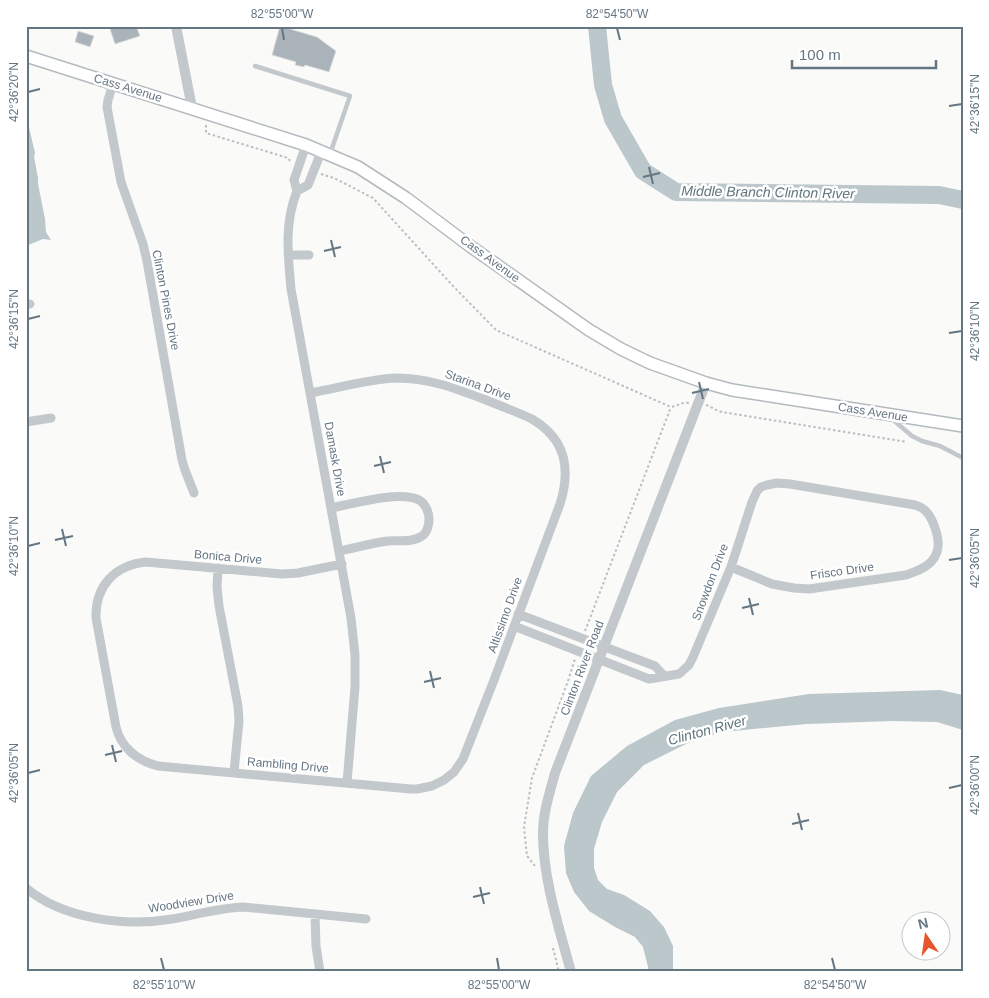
<svg xmlns="http://www.w3.org/2000/svg" width="989" height="998" viewBox="0 0 989 998" font-family="Arial,sans-serif">
<style>
.water{fill:#bbc7cb}
.lines{fill:none;stroke-linecap:round;stroke-linejoin:round}
.river{stroke:#bbc7cb;stroke-width:18}
.building{fill:#aab3b9;stroke:#dcdcda}
.secondary-casing{stroke:#b3babf;stroke-width:14}
.path{stroke:#bbbfc2;stroke-width:2;stroke-dasharray:2.5 2.5;stroke-linecap:butt}
.service{stroke:#c3c8cc;stroke-width:4.5}
.minor{stroke:#c3c8cc;stroke-width:9}
.tertiary{stroke:#c3c8cc;stroke-width:10}
.secondary{stroke:#fff;stroke-width:11}
.ticks{fill:none;stroke:#657683;stroke-width:2}
.labels{text-anchor:middle;dominant-baseline:central;stroke-width:5;stroke-linejoin:round;paint-order:stroke}
.street-label{font-size:12px;fill:#657683;stroke:#fff}
.water-label{font-size:14px;font-style:italic;fill:#60757c;stroke:#fff}
.neatline{fill:none;stroke:#657683;stroke-width:2}
.ticks-label{font-size:12px;text-anchor:middle;fill:#657683}
</style>
<rect width="100%" height="100%" fill="#fafaf8"/>
<!-- water -->
<path class="water" d="M26,114L35,153L34,157L38,178V184L45,219L46,232L51,240L43,239L26,246Z
M940,690L963,695V730L937,722L892,721L806,724L723,732L688,743L644,765L617,792L602,822L594,849V868L598,880L607,889L624,895L650,911L664,927L673,946V972H648V967L643,947L635,937L615,927L589,911L574,892L566,873L564,846L573,813L591,776L627,746L675,720L719,708L809,694Z"/>
<g class="lines">
<!-- river -->
<path class="river" d="M597,26L603,85L613,119L643,171L676,192L939,195L963,200"/>
</g>
<!-- building -->
<path class="building" d="M119,26H136L140,36L115,44L110,29Z
M280,26L317,37L336,51L329,72L305,65L304,67L295,65L296,62L272,55Z
M78,31L94,36L90,47L75,42Z"/>
<g class="lines">
<!-- secondary casing -->
<g class="secondary-casing">
<path id="secondary" d="M26,56L306,145L358,167L406,198L470,246L589,330L621,349L650,363L706,383L732,390L963,426"/>
</g>
<!-- path -->
<path class="path" d="M206,125V133L288,158L290,161
M321,174L334,178L373,198L453,286L496,330L671,407C678,406 681,402 689,403
M706,405L709,406L716,410L722,412L907,442
M585,631L671,407
M535,866L527,856L524,827L532,778L568,681L575,659
M553,948L559,972"/>
<!-- service -->
<path class="service" d="M255,66L350,96L330,154
M891,418L912,436L922,441L940,446L963,458"/>
<!-- minor -->
<path class="minor" d="M113,84L108,100L107,107L121,182L143,244L147,261L182,460L185,470L194,493
M306,145L294,180L297,191C284,224 288,255 291,289L351,618L355,655V687L347,783
M297,191L308,185L322,150
M288,255H309
M26,305L30,304
M310,393C339,388 368,379 397,378C429,378 457,389 486,400C501,406 517,412 532,419C566,439 571,469 560,504L494,680L463,759L454,772L444,780L432,786L417,789H411L158,766C138,761 121,748 116,727L96,618C95,586 115,565 146,562L282,574L298,573L342,564
M26,422L51,418
M331,508C352,504 400,490 419,500C425,503 429,512 429,519C429,525 427,533 422,536C412,543 400,540 388,541C372,543 355,548 339,551
M218,568L217,587L219,606L238,706L239,721L234,772
M518,614L655,666L664,676
M514,626L649,679L679,674L689,665L693,657L731,567L752,502L757,491L761,487L767,485L777,483L790,484L915,505C918,506 920,507 922,508C933,515 941,540 937,552C936,555 933,560 931,562C924,569 915,572 906,575L809,589L794,588L772,584L731,567
M26,888C63,919 125,927 172,919C195,915 219,908 243,907L366,919
M315,915L316,946L320,972"/>
<!-- tertiary -->
<path class="tertiary" d="M176,26L192,108
M571,972C559,927 543,880 543,833C543,812 550,792 555,773L706,383"/>
<!-- secondary -->
<use href="#secondary" class="secondary"/>
</g>
<!-- ticks -->
<path class="ticks" d="M282,28L284,40M617,28L620,40M28,92L40,89M949,106L962,104M649,167L653,184M643,177L660,173M331,240L335,257M324,251L341,247M28,319L40,316M949,333L962,331M699,382L703,399M692,393L709,389M380,456L384,473M374,466L391,462M62,529L66,546M55,540L73,536M28,546L40,543M949,560L962,558M749,598L753,615M742,608L759,604M430,671L434,688M424,682L441,678M112,745L116,762M105,755L122,751M28,773L40,770M949,788L962,785M798,813L802,830M792,824L809,820M480,887L484,904M473,897L490,893M161,958L164,970M497,958L499,970M832,958L835,970"/>
<g class="labels">
<!-- street labels -->
<g class="street-label">
<text transform="translate(128 88) rotate(17)">Cass Avenue</text>
<text transform="translate(490 259) rotate(36)">Cass Avenue</text>
<text transform="translate(166 300) rotate(79)">Clinton Pines Drive</text>
<text transform="translate(478 385) rotate(20)">Starina Drive</text>
<text transform="translate(873 412) rotate(9)">Cass Avenue</text>
<text transform="translate(335 459) rotate(80)">Damask Drive</text>
<text transform="translate(228 557) rotate(5)">Bonica Drive</text>
<text transform="translate(842 571) rotate(-8)">Frisco Drive</text>
<text transform="translate(710 582) rotate(-69)">Snowdon Drive</text>
<text transform="translate(505 615) rotate(-70)">Altissimo Drive</text>
<text transform="translate(582 668) rotate(-69)">Clinton River Road</text>
<text transform="translate(288 765) rotate(5)">Rambling Drive</text>
<text transform="translate(191 902) rotate(-9)">Woodview Drive</text>
</g>
<!-- water labels -->
<g class="water-label">
<text transform="translate(768 192) rotate(1)">Middle Branch Clinton River</text>
<text transform="translate(707 730) rotate(-15)">Clinton River</text>
</g>
</g>
<!-- border -->
<rect width="989" height="998" fill="none" stroke="#ffffff" stroke-width="55"/>
<!-- north arrow -->
<g transform="translate(926 936) rotate(347)"><circle r="24" fill="#ffffff" stroke="#c1c8cd"/>
<path d="M0-4L9 19L0 12L-9 19Z" fill="#e4572e"/>
<text y="-8" font-size="14" font-weight="bold" text-anchor="middle" fill="#657683">N</text>
</g>
<!-- scale -->
<path d="M792 60v8h144v-8" fill="none" stroke="#657683" stroke-width="2.5"/>
<text x="799" y="60" font-size="15" fill="#657683" stroke="#ffffff" stroke-width="4" paint-order="stroke">100 m</text>
<rect x="28" y="28" width="934" height="942" class="neatline"/>
<g class="ticks-label">
<text x="282" y="18">82°55'00"W</text>
<text x="617" y="18">82°54'50"W</text>
<text transform="translate(14 92) rotate(-90)" y="4">42°36'20"N</text>
<text transform="translate(975 104) rotate(-90)" y="4">42°36'15"N</text>
<text transform="translate(14 319) rotate(-90)" y="4">42°36'15"N</text>
<text transform="translate(975 331) rotate(-90)" y="4">42°36'10"N</text>
<text transform="translate(14 546) rotate(-90)" y="4">42°36'10"N</text>
<text transform="translate(975 558) rotate(-90)" y="4">42°36'05"N</text>
<text transform="translate(14 773) rotate(-90)" y="4">42°36'05"N</text>
<text transform="translate(975 785) rotate(-90)" y="4">42°36'00"N</text>
<text x="164" y="989">82°55'10"W</text>
<text x="499" y="989">82°55'00"W</text>
<text x="835" y="989">82°54'50"W</text>
</g>
</svg>
